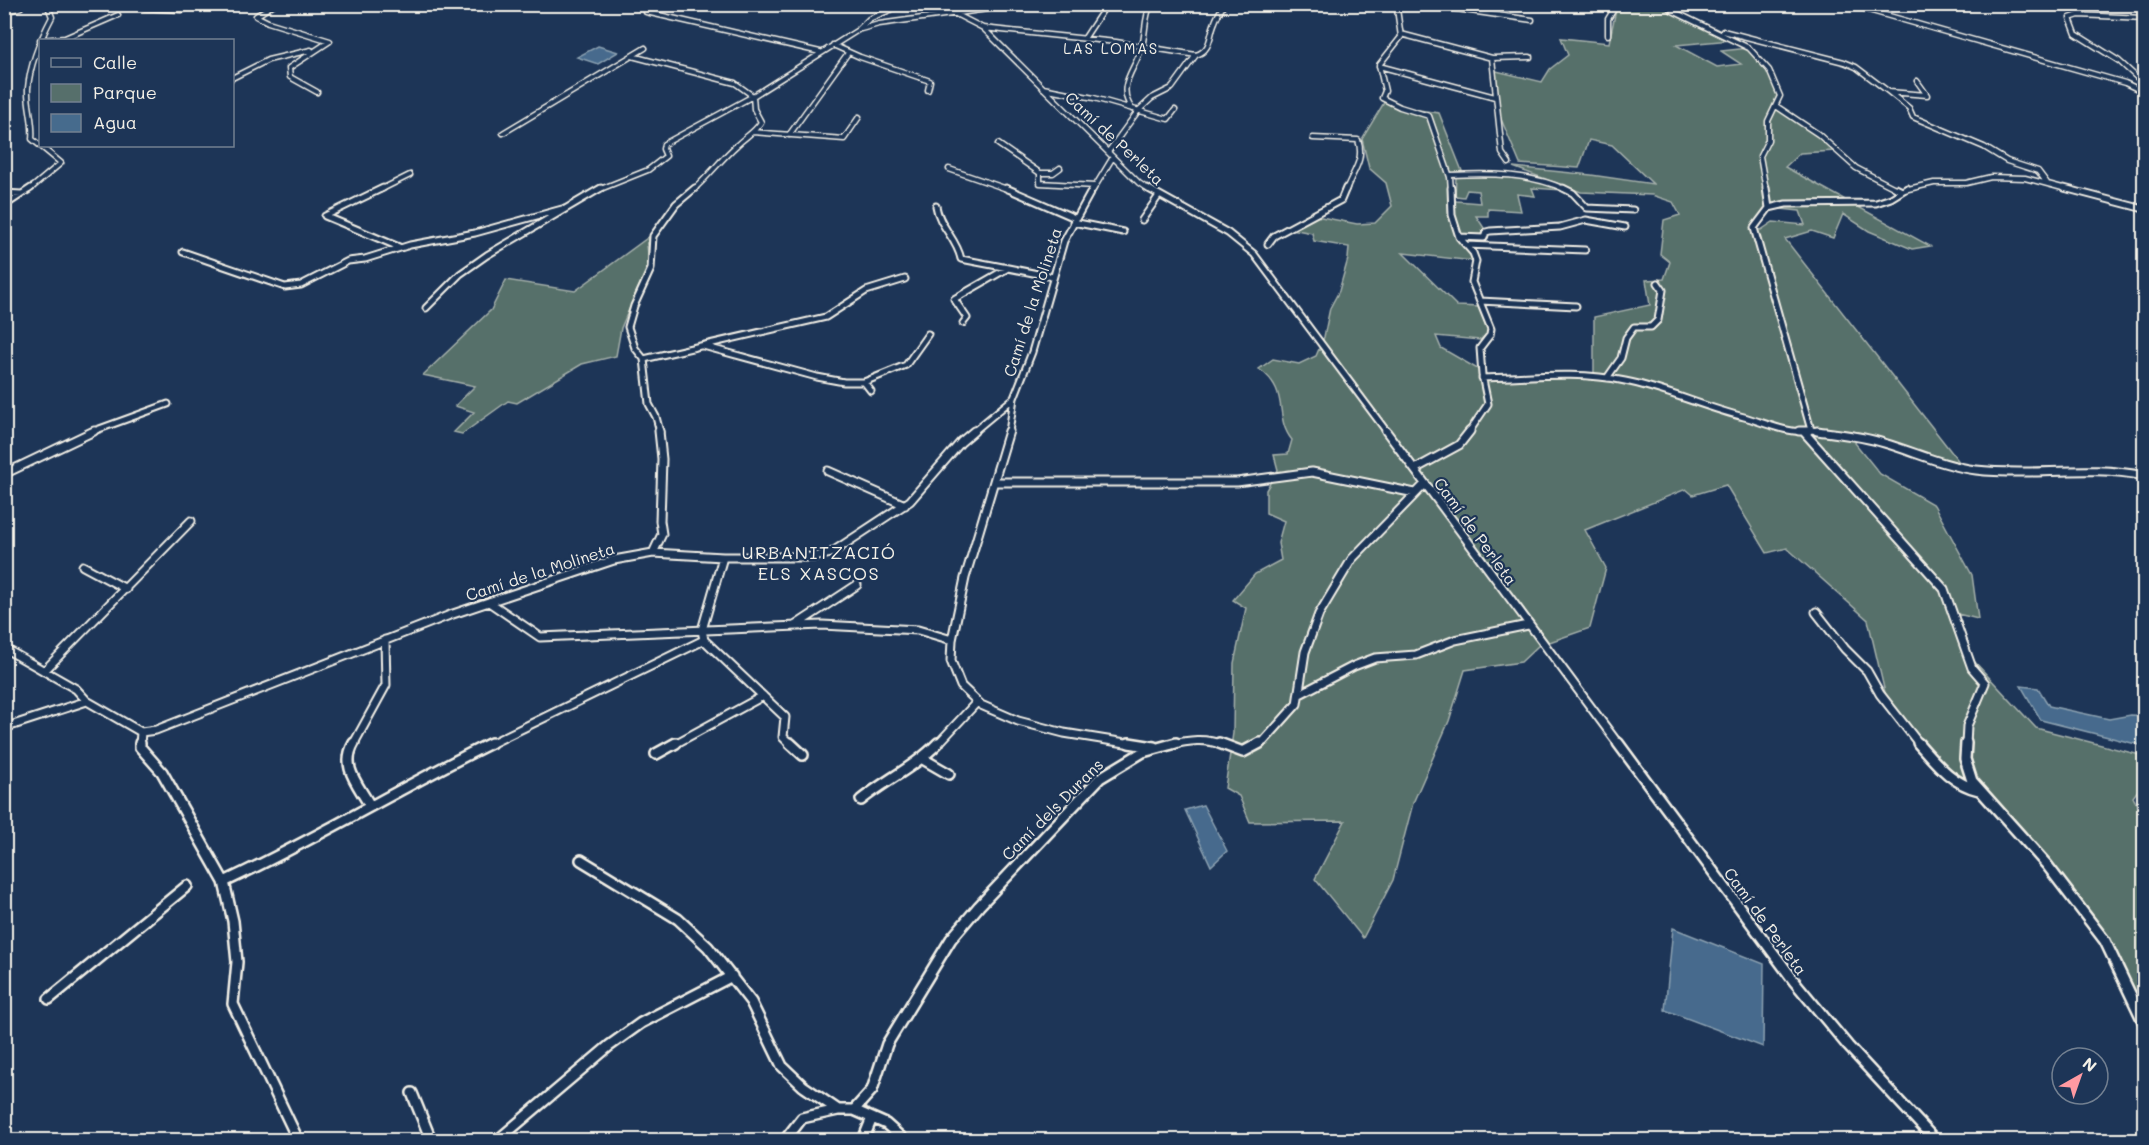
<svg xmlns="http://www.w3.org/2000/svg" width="2149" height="1145" viewBox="0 0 2149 1145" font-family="Mali,sans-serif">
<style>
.green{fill:#566f6b;stroke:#a5b0aa;stroke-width:1.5;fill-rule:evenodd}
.water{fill:#466b8d;stroke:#8ca1b1;stroke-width:1.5}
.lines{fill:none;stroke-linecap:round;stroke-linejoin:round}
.street-far3-casing{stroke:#f4f1e8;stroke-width:7}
.street-far2-casing{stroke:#f4f1e8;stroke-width:9}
.street-far1-casing{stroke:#f4f1e8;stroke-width:11}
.street-casing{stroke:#f4f1e8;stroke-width:14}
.secondary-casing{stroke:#f4f1e8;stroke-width:8}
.street-far3{stroke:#1d3557;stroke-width:4}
.street-far2{stroke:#1d3557;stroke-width:5}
.street-far1{stroke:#1d3557;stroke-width:7}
.street{stroke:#1d3557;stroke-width:9}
.secondary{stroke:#1d3557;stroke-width:5}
.labels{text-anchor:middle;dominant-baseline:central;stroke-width:4.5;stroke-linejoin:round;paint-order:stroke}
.far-neighbourhood-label{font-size:15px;letter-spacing:1.5px;fill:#f4f1e8;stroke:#1d3557}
.street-label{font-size:16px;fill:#f4f1e8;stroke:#1d3557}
.neighbourhood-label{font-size:18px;letter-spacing:1.5px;fill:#f4f1e8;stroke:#1d3557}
</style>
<rect width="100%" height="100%" fill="#1d3557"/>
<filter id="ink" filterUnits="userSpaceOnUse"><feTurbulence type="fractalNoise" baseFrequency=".0167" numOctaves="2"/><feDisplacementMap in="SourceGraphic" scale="12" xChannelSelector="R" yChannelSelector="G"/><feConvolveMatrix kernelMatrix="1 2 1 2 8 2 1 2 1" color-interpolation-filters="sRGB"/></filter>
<g filter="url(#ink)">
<!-- green -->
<path class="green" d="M1617,5H1664L1731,40L1676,45L1717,67L1741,64L1721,51L1749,48C1764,64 1783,83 1776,107L1813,130L1834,151L1800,153L1785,167L1930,246L1912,249L1869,231L1843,214L1833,238L1812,231L1785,239L1960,463L1859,436L1855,443L1880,474L1934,505L1972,575L1978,619L1958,614L1973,660L2036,728L2144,756V782L2133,797L2144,818V989L2131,993L2069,892L1972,782L1958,780L1929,752L1886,697L1868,620L1787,548L1767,553L1726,485L1693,495L1686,489L1585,530L1606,568L1590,628L1538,646L1521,662L1465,670L1449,721L1413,803L1393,880L1363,938L1315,879L1345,821L1250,822L1239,796L1225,788L1233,733L1234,663L1246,608L1233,600L1255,574L1281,560L1278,543L1284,521L1266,513V490L1278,470L1274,455L1288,454L1292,440C1273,417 1291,391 1259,369L1273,359L1299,364L1316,356L1324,337L1330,308L1339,291L1348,259L1349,247L1314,241L1312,233L1291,229L1316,216L1357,224L1375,223L1392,206L1386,183L1369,168L1362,139L1385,101L1398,107L1439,113L1462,171L1449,174L1448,191L1456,201L1480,203L1478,191L1467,190L1464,197L1455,196L1456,177C1490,176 1533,174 1564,190L1532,188L1535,196L1517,194L1521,211L1488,209V216H1476L1486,231H1483L1482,238L1458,237L1473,253V261L1403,253L1457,306L1480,307L1487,324L1488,333L1480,340L1436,336L1441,348L1481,371L1482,378L1580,375L1616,379L1594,374V317L1650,305L1646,280L1664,279L1670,262L1660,254L1664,220L1680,215L1673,202L1652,195L1581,192L1513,167L1591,175L1653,184L1612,145L1589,140L1579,168L1520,164L1496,107L1492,70L1542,82L1550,69L1568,55L1561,38L1609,43ZM1770,208L1800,211L1805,225L1773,222L1761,230L1754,228Z
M650,236L647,245L649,263L621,328L616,356L582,364L517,403L508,401L462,434L454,432L474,412L455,406L475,386L423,375L491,310L506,280L575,291Z"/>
<!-- water -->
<path class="water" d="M598,46L618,52L598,64L577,57Z
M2021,686L2038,688L2049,706L2109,719L2131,715L2144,716V746L2041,720Z
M1203,805L1227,851L1211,866L1185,810Z
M1673,928L1764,964L1763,1047L1665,1010Z"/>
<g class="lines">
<!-- street-far3 casing -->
<g class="street-far3-casing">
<path id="street-far3" d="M143,4L144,8L182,10L202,4
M274,4L256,16L268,22L330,41L289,68L290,77L317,92
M936,4L983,28L1139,183L1149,190
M1390,4L1397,9L1401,37L1379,65L1385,91L1382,98L1400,107L1429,116L1450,177L1451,190
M1422,4L1532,20
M1665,4L1673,11L1749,48L1769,70L1780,96L1768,121V140L1760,156L1766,190
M1847,4L2125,83L2144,92
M646,12L820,52
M2144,18L2079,15L2070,18L2076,34L2119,61L2144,84
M983,28L1116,42L1196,55C1212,50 1209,35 1215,22C1217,16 1221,10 1224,4
M861,29L879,24L1024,4
M1723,31L1844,62L1856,67L1889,92L1927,95L1917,81
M1401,34L1492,58L1502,153L1509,163
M1608,35V19L1617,4
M1084,39L1107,4
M40,40L65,38L118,15
M833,45L860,57L930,81L928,90
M1492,58L1530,57
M1379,66L1495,97
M232,78L268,60L311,50
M1043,88L1094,98L1168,119L1175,110
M1889,92L1909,108L1913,117L1984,147L2007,161L2038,171L2047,183
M1776,106L1818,134L1856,168L1899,190
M1132,109C1115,85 1136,70 1142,46C1146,32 1144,18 1151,4
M753,132L844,139L859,117
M503,133L645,48
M789,135L848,53
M1313,138L1358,140C1365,160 1353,171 1346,190
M998,144L1040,173
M1108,152L1138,111L1152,98L1172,88L1196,55
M1060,168L1053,173H1040V183L1095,186
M949,169L1010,190
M1450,175C1490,173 1530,173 1567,190
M29,190L61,163L32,139C34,122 27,105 28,88C30,64 41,38 52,17L49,9L51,4
M380,190L410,175
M598,190L648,170L666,156L663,149L664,144L753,96L735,83L632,56
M693,190C709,176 721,159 737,145C745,137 755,132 761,122L754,109L753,96L858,30L869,19L904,4
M1093,190L1113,157
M1904,190L1934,183H1966L1991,177L2025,178L2070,190"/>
</g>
<!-- street-far2 casing -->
<g class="street-far2-casing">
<path id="street-far2" d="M383,188L325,216L399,247
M1006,188L1075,218
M1147,188L1228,233L1254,254L1387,432
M1451,188L1452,215L1459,237L1473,253L1476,261L1472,282L1491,329L1490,335L1480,348L1482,375L1488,404L1469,432
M1563,188L1573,193L1587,208L1633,210
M1896,188L1902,191
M2064,188L2144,209
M4,193L21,194
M4,206L31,188
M936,206C939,226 957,239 961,259L1008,268
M1769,208L1786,204L1876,203L1891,198L1907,188
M1142,220L1158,197
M1073,222L1123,232
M1459,237L1484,238L1486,232L1490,231L1560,227L1586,220L1625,227
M1268,244L1274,236L1341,200L1346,188
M1466,245L1585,250
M183,252L285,287L301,285L348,261L365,259L410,245L475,233L562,209
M1480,301L1576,306
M426,308L460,274L487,255L601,188
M963,323L967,318L954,299L1008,268L1053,277
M703,346L817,377L844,382H864L906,365L928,334
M644,359L826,317L866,291L905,279
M1482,378C1529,377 1578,371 1625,381C1666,389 1703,407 1744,417C1763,422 1792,436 1811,430L1754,228L1769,208L1766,188
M1607,378L1621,358L1626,338L1634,327H1651L1658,320L1663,290L1658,283
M864,382L871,391
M1811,430L1827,432
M91,432L168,404
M660,432L656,417L649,404L644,359L635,348L628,327L634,306L651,269L653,236L676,204L695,188
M973,432L1014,398L1032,352L1064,241L1093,188
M1009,432L1014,398"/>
</g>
<!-- street-far1 casing -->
<g class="street-far1-casing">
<path id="street-far1" d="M1009,431L965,578L952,640L951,661L961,686L981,705L1018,721L1064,733L1138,745
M1386,431L1619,745
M1799,431H1808
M1817,431C1839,434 1862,436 1884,443C1915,452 1944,466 1976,470C2033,477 2087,464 2144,476
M1804,432L1944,589L1972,668L1985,683L1967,726L1966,745
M1415,469L1459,445L1470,431
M828,471L905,505
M4,474L94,431
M994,482H1237L1312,472L1415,493
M653,553L662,534L660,521L662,459L659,431
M723,557L702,630L704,640L785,717L783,737L791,745
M83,566L126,589
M489,602L540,637L822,625L918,630L952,640
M1816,612L1845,649L1867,671L1880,694L1920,745
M796,625L857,585
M4,648L76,689L87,701
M44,671L191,521
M1300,694L1354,666L1375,658L1416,655L1455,640L1528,625
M4,728L87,701L141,732L156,730L450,615L614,560L653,553L723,557H814L831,553L910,501L961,442L974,431
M140,745L141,732
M353,745L386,685L385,640
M488,745L704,640
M673,745L763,696
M937,745L977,702
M1170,745C1189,740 1205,738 1223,745
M1257,745L1264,741L1297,704L1305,652L1319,614L1352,559L1425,484"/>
</g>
<!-- street casing -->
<g class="street-casing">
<path id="street" d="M140,743V747L162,772L224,882L233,921L237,962L233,1004L298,1140
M354,743C340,767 358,784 370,806
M790,743L803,755
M1129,743L1154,747
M1219,743L1243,752L1260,743
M1618,743L1794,981L1848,1046L1935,1140
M1918,743C1936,763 1952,784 1979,790
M1966,743L1965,759L1972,781L2047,865L2105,941L2144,1023
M656,754L676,743
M923,759L949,774
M861,800C886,780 916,766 938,743
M581,860L678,919L708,947L751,1002L782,1066L803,1086L838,1110
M224,882C315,840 401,787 491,743
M49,999L187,886
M412,1093L431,1140
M854,1110L886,1124L904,1140
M498,1140L609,1046L641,1023L732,976
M785,1140L802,1118L838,1110H854L872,1090L887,1044L951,939L979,906L1100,778L1143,752L1176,743
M863,1140L872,1118"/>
</g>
<!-- secondary casing -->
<g class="secondary-casing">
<path id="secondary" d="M4,12L20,7L16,4"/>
</g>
<!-- street-far3 -->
<use href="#street-far3" class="street-far3"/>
<!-- street-far2 -->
<use href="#street-far2" class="street-far2"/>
<!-- street-far1 -->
<use href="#street-far1" class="street-far1"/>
<!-- street -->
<use href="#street" class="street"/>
<!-- secondary -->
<use href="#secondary" class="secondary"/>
</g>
</g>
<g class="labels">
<!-- far-neighbourhood labels -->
<g class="far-neighbourhood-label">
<text x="1111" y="48">LAS LOMAS</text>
</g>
<!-- street labels -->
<g class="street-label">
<text transform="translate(1115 138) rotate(43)">Camí de Perleta</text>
<text transform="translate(1032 302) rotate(-72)">Camí de la Molineta</text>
<text transform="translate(1476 531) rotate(54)">Camí de Perleta</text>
<text transform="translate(540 571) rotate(-18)">Camí de la Molineta</text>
<text transform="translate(1052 809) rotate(-45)">Camí dels Durans</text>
<text transform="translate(1766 921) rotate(54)">Camí de Perleta</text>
</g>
<!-- neighbourhood labels -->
<g class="neighbourhood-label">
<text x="819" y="552">URBANITZACIÓ<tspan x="819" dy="21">ELS XASCOS</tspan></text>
</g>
</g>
<!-- margin -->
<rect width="2149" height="1145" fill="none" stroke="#1d3557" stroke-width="24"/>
<rect x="12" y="12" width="2125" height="1121" fill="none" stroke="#f4f1e8" stroke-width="2" filter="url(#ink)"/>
<!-- legend -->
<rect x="39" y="39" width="195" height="108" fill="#1d3557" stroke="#738091" stroke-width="1.5"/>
<rect x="51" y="58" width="30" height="9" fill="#1d3557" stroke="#738091" stroke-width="1.5"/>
<text x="93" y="69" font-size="18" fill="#f4f1e8">Calle</text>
<rect x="51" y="84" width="30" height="18" fill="#566f6b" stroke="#738091" stroke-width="1.5"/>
<text x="93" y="99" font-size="18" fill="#f4f1e8">Parque</text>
<rect x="51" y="114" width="30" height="18" fill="#466b8d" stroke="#738091" stroke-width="1.5"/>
<text x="93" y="129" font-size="18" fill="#f4f1e8">Agua</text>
<!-- north arrow -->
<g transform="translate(2080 1076) rotate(40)"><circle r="28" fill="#1d3557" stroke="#738091" stroke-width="1.5"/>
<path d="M0-4.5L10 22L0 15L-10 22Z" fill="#ff9aa2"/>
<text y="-9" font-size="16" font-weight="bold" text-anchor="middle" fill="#f4f1e8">N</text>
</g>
</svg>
